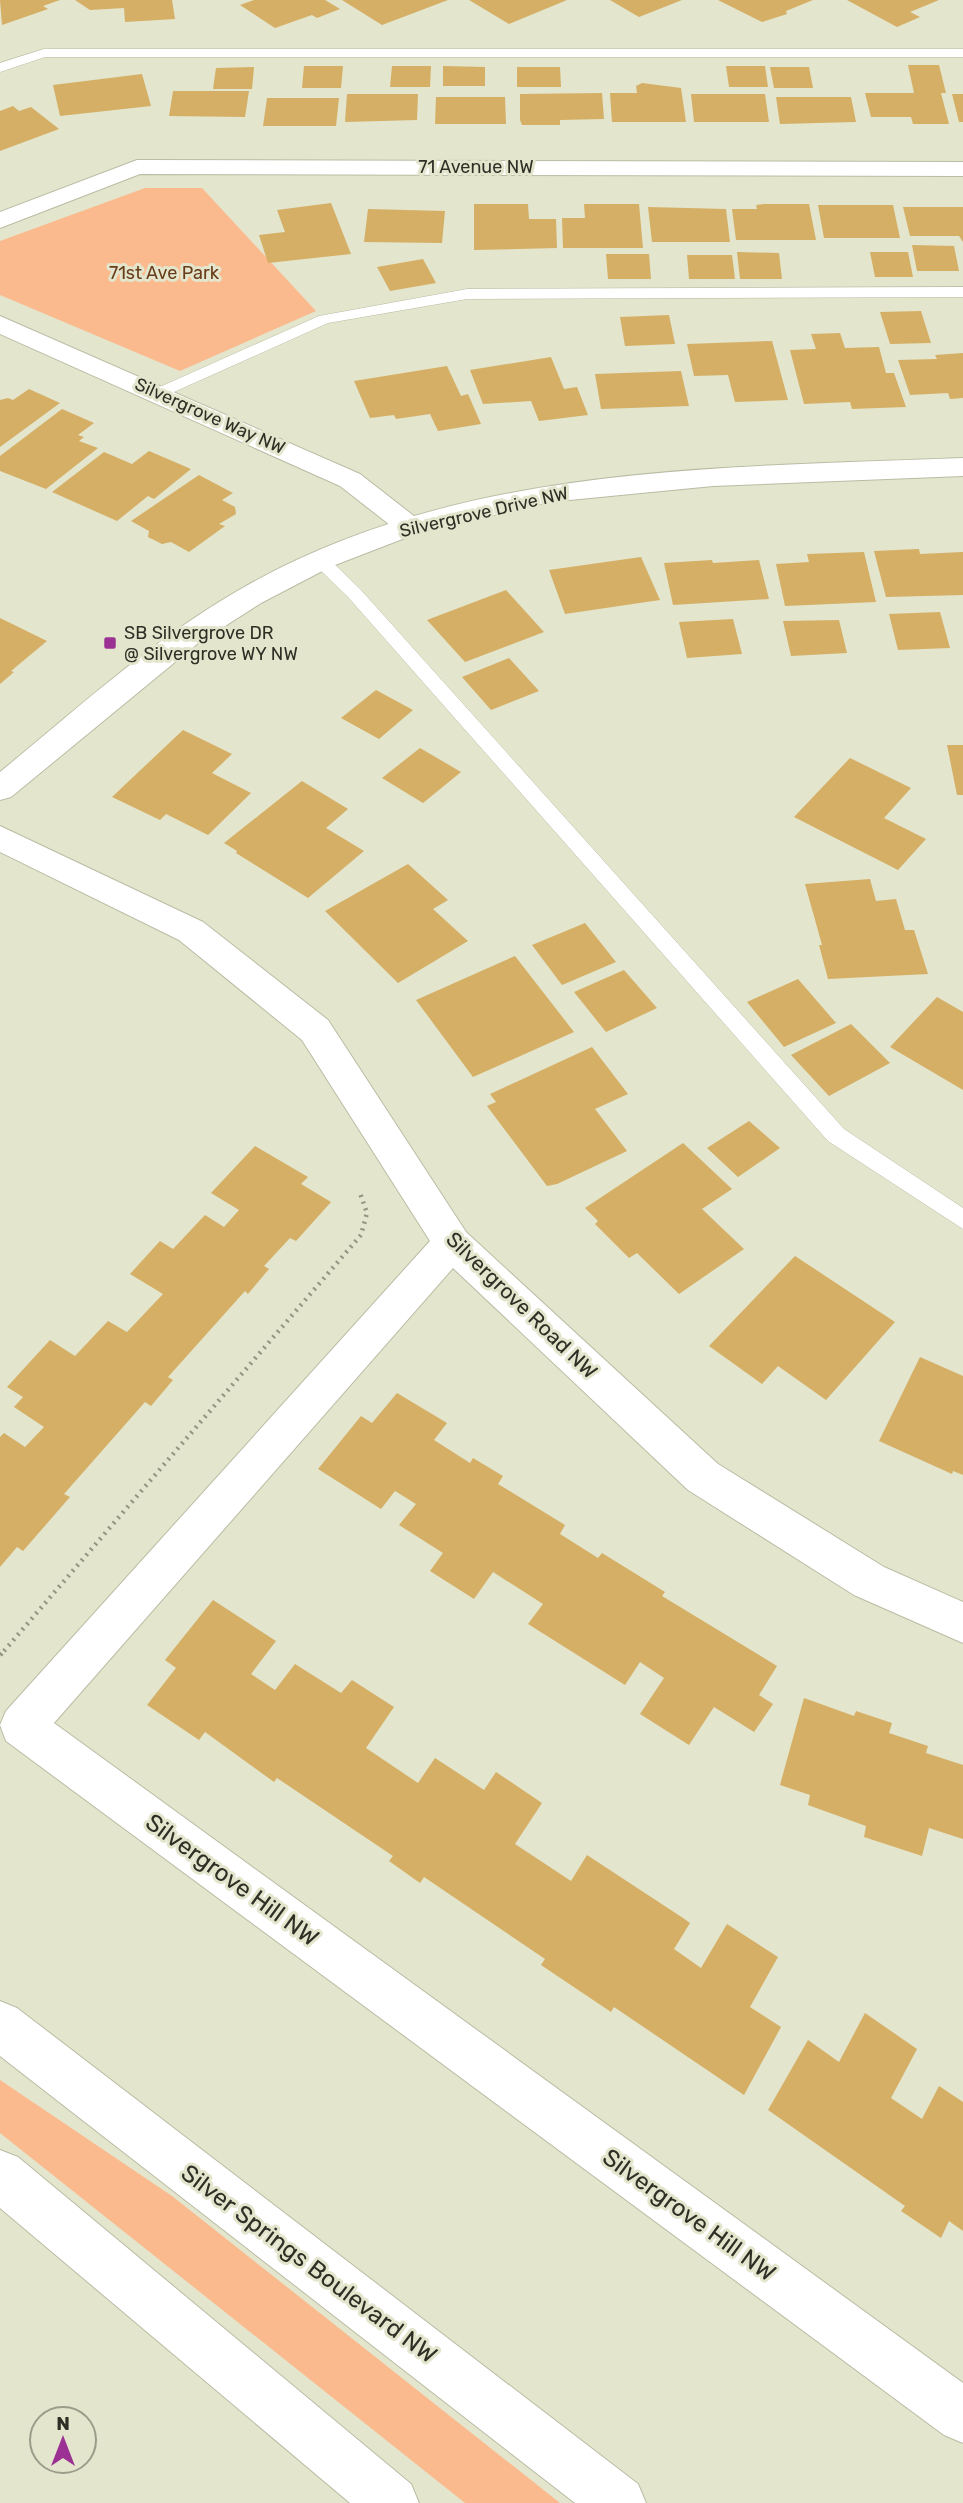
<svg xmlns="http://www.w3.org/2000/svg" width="963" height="2503" viewBox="0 0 963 2503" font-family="Rubik,sans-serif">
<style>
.green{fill:#fbba8e}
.building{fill:#d5af65}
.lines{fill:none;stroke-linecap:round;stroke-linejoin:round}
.service-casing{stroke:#babca4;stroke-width:1}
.minor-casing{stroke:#babca4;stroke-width:2}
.tertiary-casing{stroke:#babca4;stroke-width:2}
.path-far1{stroke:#939482;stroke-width:4.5;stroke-dasharray:2 5;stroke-linecap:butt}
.path{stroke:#939482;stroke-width:5;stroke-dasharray:2.5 7;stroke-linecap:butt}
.service{fill:#fff;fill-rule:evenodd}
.minor{fill:#fff;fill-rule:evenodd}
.tertiary{fill:#fff;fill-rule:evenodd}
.poi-dot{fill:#9b3193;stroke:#e3e5cc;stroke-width:2.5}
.labels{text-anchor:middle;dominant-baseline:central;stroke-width:6;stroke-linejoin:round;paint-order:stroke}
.far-street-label{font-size:18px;fill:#2f2f26;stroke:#e3e5cc}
.far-park-label{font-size:18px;fill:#683b19;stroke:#e3e5cc}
.far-poi-label{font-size:18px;fill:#2f2f26;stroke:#e3e5cc;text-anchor:start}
.street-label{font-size:21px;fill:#2f2f26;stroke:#e3e5cc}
.near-street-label{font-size:24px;fill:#2f2f26;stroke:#e3e5cc}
</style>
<rect width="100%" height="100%" fill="#e3e5cc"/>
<!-- green -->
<path class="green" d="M145,188H202L316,311L180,371L0,295V241Z
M0,2080L172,2196L560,2503H465L0,2133Z"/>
<!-- building -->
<path class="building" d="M0,0H60L43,6L48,9L2,25Z
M75,0H172L175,19L125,22L124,8L90,10Z
M254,0H325L340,9L317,18L312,15L275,28L240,5Z
M342,0H448L382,25Z
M469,0H567L509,24Z
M610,0H682L639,17Z
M718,0H813L786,11L787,14L762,22Z
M847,0H939L910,12L920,17L897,27Z
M908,65H939L946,93H941L949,124H913L911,117H871L865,93H914Z
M304,66H343L341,88H302Z
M392,66H431L430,87H390Z
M443,66L485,67V86H443Z
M726,66H765L768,87H729Z
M254,67L252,89H213L216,68Z
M517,67H560L561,87H517Z
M770,67H809L813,88H774Z
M142,74L151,106L60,116L53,85Z
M642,83L681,88L686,122H612L610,93H637L636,86Z
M173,91H249L245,117L169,116Z
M602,93L604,119L560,120V125H522L520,120V94Z
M347,94H418L417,120L345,122Z
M691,94H765L769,122H694Z
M952,94H963V122H959Z
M436,97H505L506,124H435Z
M776,97H851L856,122L780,124Z
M267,98H339L336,126H263Z
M13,106L19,111L31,107L59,129L0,151V111Z
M331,203L351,254L268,263L259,235L285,232L277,210Z
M474,204H528L529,219H556L557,248L474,250Z
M584,204H639L643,248H563L562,218H585Z
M765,204H809L816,240H736L732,209H757L756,205Z
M818,205H893L900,238H824Z
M648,207L726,209L730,242H652Z
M903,207H963V242L959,236H910Z
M368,209L445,211L442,243L364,242Z
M912,245L954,246L959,271H917Z
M737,252L779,253L782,279H740Z
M870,252H908L913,277H875Z
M606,254H649L651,279H608Z
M687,255H732L735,279H689Z
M423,259L436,283L390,291L377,267Z
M921,311L931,343L890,344L880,312Z
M669,315L675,344L625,346L620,317Z
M840,333L845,348L879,347L886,373H894L906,407L852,409L850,402L804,404L790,350L816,349L811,334Z
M772,341L788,400L735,402L728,375L694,376L687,344Z
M963,353V398L950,399L948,393L910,395L898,360L937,359L935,355Z
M551,357L564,389L577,387L588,415L539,421L531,401L483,404L470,370Z
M447,366L461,396L468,394L481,424L438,431L430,414L396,419L394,415L370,418L354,381Z
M681,371L689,406L601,409L595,374Z
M29,389L60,403L0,447V400L8,398L13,400Z
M62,409L94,423L78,435L84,437L79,441L98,448L46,489L0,471V456Z
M149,451L191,469L154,499L148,496L117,521L52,492L104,452L132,464Z
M199,475L233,493L222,500L235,507L236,514L219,524L225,526L189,552L171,542L162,544L148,537L149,531L131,521Z
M919,549L920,554L963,552V595L886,597L874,551Z
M864,552L876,602L785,606L776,564L809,562L807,554Z
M641,557L660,600L565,614L549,570Z
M712,560L713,563L759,560L769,599L673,605L664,563Z
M506,590L544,632L465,662L427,620Z
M940,612L950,648L898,650L889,614Z
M0,618L47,641L11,671L14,672L0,684Z
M733,619L742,654L687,658L679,622Z
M839,620L847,653L791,656L783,621Z
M509,658L539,691L491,710L462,677Z
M376,690L413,710L379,739L341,718Z
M183,730L232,754L212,773L251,793L208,835L166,814L160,820L112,797Z
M947,745H963V795H957Z
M420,748L461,772L423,803L382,778Z
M850,758L911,788L884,818L926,839L898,870L794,817Z
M302,781L348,809L326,828L364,851L308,898L236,853L237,851L224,843Z
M408,864L448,900L433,909L468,941L398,983L325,911Z
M870,879L876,901L896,899L905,930H914L928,974L828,979L819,945H822L805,884Z
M585,923L616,962L562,985L532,945Z
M515,956L574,1032L473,1077L416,1000Z
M624,970L657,1008L606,1032L574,992Z
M798,979L836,1023L784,1047L747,1002Z
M937,997L963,1012V1090L890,1047Z
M851,1024L890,1063L829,1096L791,1055Z
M592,1047L628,1094L595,1109L627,1151L557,1184L547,1186L487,1106L496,1102L490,1094Z
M749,1121L780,1148L738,1177L707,1148Z
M683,1143L732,1189L702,1209L744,1249L679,1294L637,1253L629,1258L595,1224L598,1221L585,1208Z
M255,1146L308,1177L301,1184L331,1202L296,1241L290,1238L264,1266L269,1269L248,1294L245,1291L168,1377L173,1380L151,1406L145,1402L64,1494L70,1497L23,1551L17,1547L0,1567V1437L4,1433L25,1447L44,1427L14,1407L23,1397L7,1387L50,1340L75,1356L108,1321L127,1332L163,1294L130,1274L160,1241L173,1249L205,1215L224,1227L239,1210L211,1193Z
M795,1256L895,1322L826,1400L778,1366L762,1384L709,1346Z
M920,1357L963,1376V1475L953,1471L952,1474L879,1441Z
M397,1393L447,1423L434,1440L470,1463L473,1458L503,1476L498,1484L565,1525L560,1534L598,1558L602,1553L665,1592L662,1596L777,1666L759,1695L773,1704L754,1732L714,1707L689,1745L640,1714L664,1678L640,1662L625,1685L528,1624L543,1604L493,1572L474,1599L430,1571L443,1553L399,1525L416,1504L395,1491L381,1509L318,1469L361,1416L372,1423Z
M213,1600L276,1641L251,1674L275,1690L295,1664L341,1693L352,1680L394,1707L366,1748L418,1783L435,1758L484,1790L496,1772L542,1803L515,1844L571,1881L587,1855L683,1918L690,1923L674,1949L701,1968L727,1924L778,1957L750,2007L781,2027L744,2095L614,2007L611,2012L541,1965L545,1959L424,1877L420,1883L389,1861L393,1856L277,1778L274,1782L205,1732L199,1740L147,1705L176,1668L165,1660Z
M804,1698L854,1716L856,1711L892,1723L889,1733L928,1746L926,1753L963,1765V1839L929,1828L922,1856L864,1837L866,1826L808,1805L810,1795L780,1785Z
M865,2013L917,2049L891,2098L922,2119L939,2086L963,2102V2231L949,2221L941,2238L901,2211L905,2206L768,2110L808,2040L839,2062Z"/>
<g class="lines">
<!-- service casing -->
<g class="service-casing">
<path id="service" d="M44,49H963V57H45L0,72V63Z
M963,287V297L467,299L328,323L165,396L159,398L151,393L153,390L319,316L467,289Z
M320,554L326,556L360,589L844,1129L963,1208V1229L828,1141L348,597L314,564L311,560Z"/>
</g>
<!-- minor casing -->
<g class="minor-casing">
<path id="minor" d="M137,160L963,162V176L140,174L0,228V212Z
M0,316L360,474L419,520L423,526L419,532L409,535L399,532L340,486L0,334Z
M0,826L203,922L328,1020L466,1232L718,1464L884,1567L963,1602V1643L854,1595L688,1490L453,1268L54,1723L963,2383V2443L944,2435L6,1741L0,1725L6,1711L430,1241L302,1040L179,940L0,852Z"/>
</g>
<!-- tertiary casing -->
<g class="tertiary-casing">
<path id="tertiary" d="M963,458V476L713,486L549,502L418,533L330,567L261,603L197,644L11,797L0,800V772C77,709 152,640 239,590C457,463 719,468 963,458Z
M0,2001L17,2008L638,2484L646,2503H575L0,2056Z
M0,2150L18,2157L411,2484L419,2503H350L0,2208Z"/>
</g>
<!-- path-far1 -->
<path class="path-far1" d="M4,1651L361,1235L367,1213L360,1193"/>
<!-- path -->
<path class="path" d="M0,1655L5,1649"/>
<!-- service -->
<use href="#service" class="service"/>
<!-- minor -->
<use href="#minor" class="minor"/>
<!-- tertiary -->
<use href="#tertiary" class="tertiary"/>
</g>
<!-- markers -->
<rect class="poi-dot" x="103" y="636" width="14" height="14" rx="3.5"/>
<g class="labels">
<!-- far-street labels -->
<g class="far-street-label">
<text x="476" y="167">71 Avenue NW</text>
<text transform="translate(210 416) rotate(24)">Silvergrove Way NW</text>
<text transform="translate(484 512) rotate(-13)">Silvergrove Drive NW</text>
</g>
<!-- far-park labels -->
<g class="far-park-label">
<text x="164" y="273">71st Ave Park</text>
</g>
<!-- far-poi labels -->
<g class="far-poi-label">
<text x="124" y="633">SB Silvergrove DR<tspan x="124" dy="21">@ Silvergrove WY NW</tspan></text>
</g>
<!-- street labels -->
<g class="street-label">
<text transform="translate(522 1305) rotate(44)">Silvergrove Road NW</text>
</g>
<!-- near-street labels -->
<g class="near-street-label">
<text transform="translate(232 1880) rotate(36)">Silvergrove Hill NW</text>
<text transform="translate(689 2215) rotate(36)">Silvergrove Hill NW</text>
<text transform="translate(309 2264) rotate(37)">Silver Springs Boulevard NW</text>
</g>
</g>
<!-- north arrow -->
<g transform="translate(63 2440)"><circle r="33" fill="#e3e5cc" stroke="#9b9c8a" stroke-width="2"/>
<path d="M0-5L12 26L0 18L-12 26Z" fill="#9b3193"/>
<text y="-10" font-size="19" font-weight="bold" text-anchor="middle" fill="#2f2f26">N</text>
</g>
</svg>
